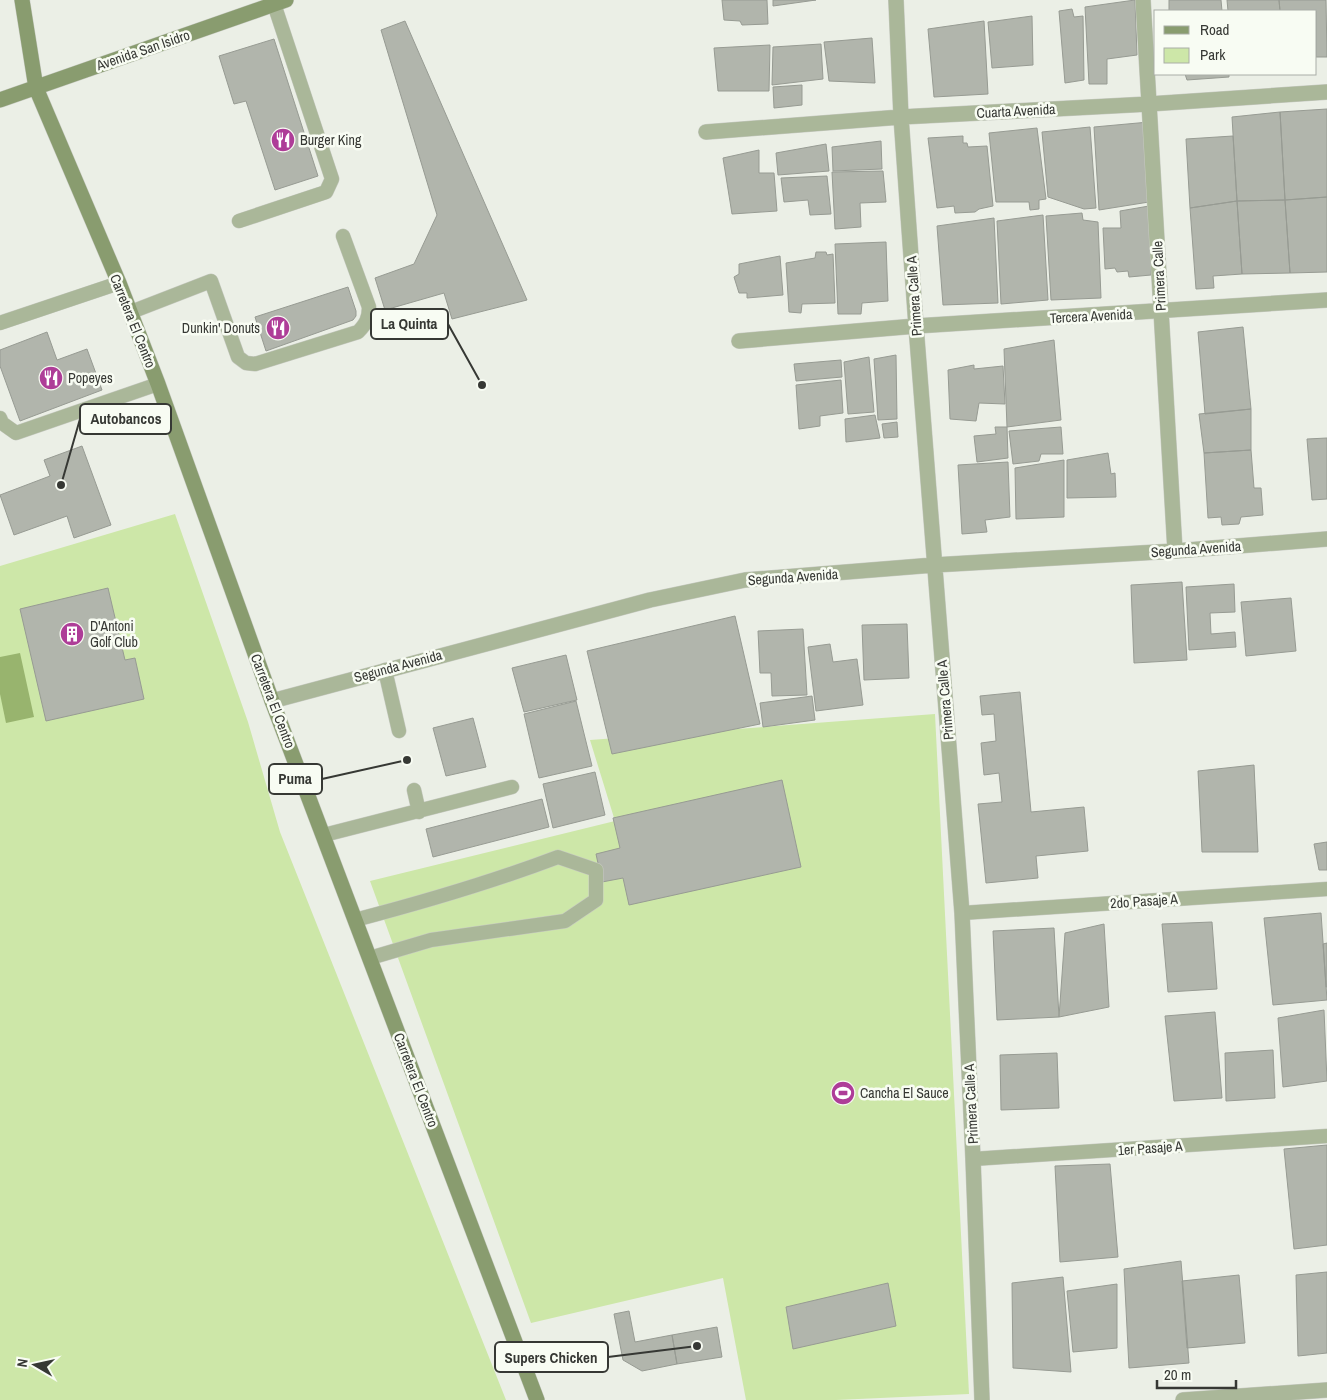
<svg xmlns="http://www.w3.org/2000/svg" width="1327" height="1400" viewBox="0 0 1327 1400" font-family="'Archivo Narrow',sans-serif">
<style>
.green{fill:#cde7a8}
.water{fill:#98b46e}
.building{fill:#b1b5ac;stroke:#979b93}
.lines{fill:none;stroke-linecap:round;stroke-linejoin:round}
.lane-casing{stroke:#c7cac2;stroke-width:15}
.street-casing{stroke:#c7cac2;stroke-width:16}
.secondary-casing{stroke:#c7cac2;stroke-width:16}
.lane{stroke:#aab799;stroke-width:14}
.street{stroke:#aab799;stroke-width:15}
.secondary{stroke:#899c6f;stroke-width:15}
.labels{text-anchor:middle;dominant-baseline:central;stroke-width:5;stroke-linejoin:round;paint-order:stroke}
.street-label{font-size:14px;fill:#363834;stroke:#f8fcf3}
.poi-label{font-size:14px;fill:#363834;stroke:#f8fcf3;text-anchor:start}
.leader{fill:none;stroke:#363834;stroke-width:2}
.callout-dot{fill:#363834;stroke:#f8fcf3;stroke-width:2}
.callout{fill:#f8fcf3;stroke:#363834;stroke-width:2}
.callout-label{font-size:15px;text-anchor:middle;font-weight:bold;fill:#363834}
</style>
<rect width="100%" height="100%" fill="#ebefe6"/>
<!-- green -->
<path class="green" d="M175,514L248,722L280,832L506,1400H0V566Z
M935,714L969,1394L836,1400H746L723,1278L531,1323L370,881L615,821L590,740Z"/>
<!-- water -->
<path class="water" d="M20,653L34,717L6,723L0,694V657Z"/>
<!-- building -->
<path class="building" d="M722,0H767L768,24L742,25L740,21L724,20Z
M773,0H816L773,6Z
M1135,0L1137,55L1107,59V84H1089L1085,7Z
M1169,0H1221L1222,11H1169Z
M1227,0H1279L1280,11H1228Z
M1279,0H1326L1327,57H1316V11H1280Z
M1072,9L1074,17L1083,16L1084,80L1065,83L1059,11Z
M1032,16L1033,65L992,68L988,22Z
M405,21L527,300L452,319L444,293L385,310L375,278L414,264L437,215L381,30Z
M984,21L988,94L934,97L928,29Z
M872,38L875,83L829,81L824,42Z
M274,39L318,176L275,190L246,101L234,104L219,56Z
M821,44L823,79L772,85L773,47Z
M770,45L769,91H718L714,48Z
M1185,74H1229V77L1187,80Z
M802,85V105L774,108L773,87Z
M1327,109V197L1285,200L1280,112Z
M1280,112L1285,200L1237,201L1232,117Z
M1149,122V202L1099,210L1094,127Z
M1090,127L1096,208L1084,209L1048,197L1042,132Z
M1037,128L1046,199L1039,200V209L1030,210L1029,202H996L989,133Z
M963,136V143H967L968,147L987,146L993,206L979,209L975,212L955,213L954,206L937,208L928,138Z
M1233,136L1237,201L1190,208L1186,139Z
M881,141L882,169L833,171L832,147Z
M826,144L829,171L778,175L776,153Z
M759,150V173H774L777,211L732,214L723,158Z
M883,171L886,202L860,203L861,227L835,229L832,172Z
M827,176L831,214L810,215L808,200L784,202L781,178Z
M1327,197V272L1290,273L1285,200Z
M1285,200L1290,273L1242,274L1237,201Z
M1237,201L1242,274L1213,276L1214,288L1196,289L1190,208Z
M1149,206L1151,275L1129,277L1128,271L1117,272L1115,268L1105,269L1103,228H1121L1120,211Z
M1082,213L1083,220L1098,222L1101,298L1051,300L1046,216Z
M1043,215L1048,300L1001,304L997,221Z
M994,218L998,303L943,305L937,226Z
M886,242L888,301L862,303L861,314H838L835,244Z
M816,252H826L827,255L833,254L835,303L802,304L801,313L789,312L786,263L815,258Z
M780,256L783,295L747,298V293H739L734,277L739,274V264Z
M348,287L356,311V316L353,320L266,351L255,317Z
M1243,327L1251,409L1205,414L1198,332Z
M47,332L57,360L87,349L102,390L20,421L0,366V350Z
M1054,340L1061,420L1007,427L1004,349Z
M896,355L897,419L878,420L874,359Z
M869,357L874,412L848,414L844,362Z
M841,360L842,377L796,381L794,364Z
M974,365V369L1003,366L1005,404L979,403L976,421L950,419L948,370Z
M841,380L843,413L820,416V426L799,429L796,385Z
M1251,409V450L1204,453L1199,414Z
M875,415L880,438L846,442L845,419Z
M897,422L898,437L884,438L882,424Z
M995,427H1007L1008,458L977,462L974,436L996,434Z
M1061,427L1063,454H1041L1039,461L1013,464L1009,431Z
M1327,438V499L1312,500L1307,439Z
M82,446L111,525L74,538L67,516L14,535L0,495L50,476L44,460Z
M1251,450L1254,488H1261L1263,515L1241,517L1239,524L1222,525L1221,517L1208,518L1204,453Z
M1108,453L1111,474L1115,473L1116,497L1067,498V460Z
M1064,460V517L1016,519L1015,468Z
M1008,462L1010,517L985,520L987,532L962,534L958,465Z
M1182,582L1187,660L1134,663L1131,585Z
M1234,584L1235,612L1210,613L1211,634L1235,632L1236,647L1189,650L1186,587Z
M108,588L125,660L135,658L144,699L46,721L20,609Z
M1291,598L1296,651L1246,656L1241,602Z
M735,616L760,724L612,754L587,651Z
M907,624L909,678L864,680L862,625Z
M803,629L807,695L772,696L771,673H760L758,631Z
M830,644L833,662L857,659L863,705L816,711L808,647Z
M566,655L577,700L524,712L512,668Z
M1020,692L1031,812L1084,807L1088,851L1036,856L1038,878L986,883L978,804L1002,802L999,773L984,775L981,743L996,741L994,714L982,715L980,696Z
M812,696L815,720L763,727L760,703Z
M576,701L592,766L539,778L524,714Z
M473,718L486,767L446,776L433,728Z
M1254,765L1258,852H1202L1198,771Z
M595,772L605,815L553,828L543,784Z
M782,780L801,867L629,905L623,878L602,882L596,854L620,848L613,818Z
M542,799L549,827L433,857L426,829Z
M1327,842V870H1319L1314,844Z
M1321,913L1327,1000L1273,1005L1264,918Z
M1212,922L1217,989L1168,992L1162,924Z
M1104,924L1109,1007L1059,1017L1065,933Z
M1054,928L1059,1017L997,1020L993,931Z
M1327,943V987H1326L1323,944Z
M1324,1010L1327,1081L1283,1087L1278,1018Z
M1215,1012L1222,1098L1174,1101L1165,1016Z
M1273,1050L1275,1098L1226,1101L1225,1053Z
M1057,1053L1059,1108L1001,1110L1000,1055Z
M1327,1145V1245L1294,1249L1284,1149Z
M1110,1164L1118,1257L1060,1262L1055,1166Z
M1181,1261L1189,1363L1129,1368L1124,1269Z
M1327,1272V1353L1298,1356L1296,1275Z
M1239,1275L1245,1343L1187,1348L1182,1281Z
M1063,1277L1071,1372L1013,1368L1012,1283Z
M888,1283L896,1326L793,1349L786,1307Z
M1117,1284V1348L1073,1352L1067,1291Z
M629,1311L635,1342L672,1335L677,1364L642,1371L623,1360L614,1314Z
M717,1327L722,1357L677,1364L672,1335Z"/>
<g class="lines">
<!-- lane casing -->
<g class="lane-casing">
<path id="lane" d="M239,221L326,192L332,179L274,4
M131,312L211,281L238,357L246,363L255,364L358,332C366,324 369,318 369,307L343,236
M0,323L119,283
M0,418L2,423L16,433L158,384
M385,670L399,731
M414,790L419,812
M324,835L512,787
M962,913L1327,889
M355,920C424,902 492,882 558,857L596,870V900L565,921L431,940L370,958
M973,1159L1327,1136"/>
</g>
<!-- street casing -->
<g class="street-casing">
<path id="street" d="M896,0L901,117L916,326L962,913L973,1159L982,1400
M1143,0L1175,551
M706,132L901,117L1149,104L1327,92
M739,341L916,326L1327,300
M272,701L650,600L745,580L934,565L1175,551L1327,539
M1183,1400L1327,1390"/>
</g>
<!-- secondary casing -->
<g class="secondary-casing">
<path id="secondary" d="M22,0L36,88L119,283L158,384L272,701L537,1400
M0,100L286,0"/>
</g>
<!-- lane -->
<use href="#lane" class="lane"/>
<!-- street -->
<use href="#street" class="street"/>
<!-- secondary -->
<use href="#secondary" class="secondary"/>
</g>
<!-- icons -->
<defs>
<g id="restaurant-disc" transform="scale(1.25)"><circle r="9.5" fill="#ae3d98" stroke="#f8fcf3"/><path d="M-5-6h1v4h1v-4h1v4h1v-4h1v5L-1.5 .5V6h-2V.5L-5-1ZM5-6V6H3V1.5H1.5Q1.5-4 5-6Z" fill="#fff"/></g>
<g id="building-disc" transform="scale(1.25)"><circle r="9.5" fill="#ae3d98" stroke="#f8fcf3"/><path d="M-4-6H4V6H1V3H-1V6H-4ZM-2.5-4.3h1.7v1.8h-1.7ZM.8-4.3h1.7v1.8H.8ZM-2.5-1h1.7V.8h-1.7ZM.8-1h1.7V.8H.8Z" fill="#fff"/></g>
<g id="stadium-disc" transform="scale(1.25)"><circle r="9.5" fill="#ae3d98" stroke="#f8fcf3"/><path d="M0-5a6.5 5 0 1 0 0 10a6.5 5 0 1 0 0-10ZM-3.5-1.8h7v3.6h-7Z" fill="#fff"/></g>
</defs>
<g fill-rule="evenodd">
<use href="#restaurant-disc" x="283" y="140"/>
<use href="#restaurant-disc" x="278" y="328"/>
<use href="#restaurant-disc" x="51" y="378"/>
<use href="#building-disc" x="72" y="634"/>
<use href="#stadium-disc" x="843" y="1093"/>
</g>
<g class="labels">
<!-- street labels -->
<g class="street-label">
<text transform="translate(143 50) rotate(-19)">Avenida San Isidro</text>
<text transform="translate(1016 111) rotate(-3)">Cuarta Avenida</text>
<text transform="translate(1159 276) rotate(-93)">Primera Calle</text>
<text transform="translate(914 296) rotate(-94)">Primera Calle A</text>
<text transform="translate(1091 316) rotate(-3)">Tercera Avenida</text>
<text transform="translate(133 321) rotate(68)">Carretera El Centro</text>
<text transform="translate(1196 549) rotate(-4)">Segunda Avenida</text>
<text transform="translate(793 577) rotate(-4)">Segunda Avenida</text>
<text transform="translate(398 666) rotate(-15)">Segunda Avenida</text>
<text transform="translate(945 700) rotate(-95)">Primera Calle A</text>
<text transform="translate(273 701) rotate(69)">Carretera El Centro</text>
<text transform="translate(1144 901) rotate(-4)">2do Pasaje A</text>
<text transform="translate(416 1080) rotate(69)">Carretera El Centro</text>
<text transform="translate(971 1104) rotate(-93)">Primera Calle A</text>
<text transform="translate(1150 1148) rotate(-4)">1er Pasaje A</text>
</g>
<!-- poi labels -->
<g class="poi-label">
<text x="300" y="140">Burger King</text>
<text x="260" y="328" text-anchor="end">Dunkin' Donuts</text>
<text x="68" y="378">Popeyes</text>
<text x="90" y="626">D'Antoni<tspan x="90" dy="16">Golf Club</tspan></text>
<text x="860" y="1093">Cancha El Sauce</text>
</g>
</g>
<!-- callouts -->
<path class="leader" d="M482 385L448 324M61 485L80 419M407 760L322 779M697 1346L608 1357"/>
<g class="callout-dot">
<circle cx="482" cy="385" r="5"/>
<circle cx="61" cy="485" r="5"/>
<circle cx="407" cy="760" r="5"/>
<circle cx="697" cy="1346" r="5"/>
</g>
<g class="callout">
<rect x="371" y="309" width="77" height="30" rx="5"/>
<rect x="80" y="404" width="91" height="30" rx="5"/>
<rect x="269" y="764" width="53" height="30" rx="5"/>
<rect x="495" y="1342" width="113" height="30" rx="5"/>
</g>
<g class="callout-label">
<text x="409" y="329">La Quinta</text>
<text x="126" y="424">Autobancos</text>
<text x="295" y="784">Puma</text>
<text x="551" y="1363">Supers Chicken</text>
</g>
<!-- legend -->
<rect x="1154" y="10" width="162" height="65" fill="#f8fcf3" stroke="#aaaea7"/>
<rect x="1164" y="26" width="25" height="8" fill="#899c6f" stroke="#aaaea7"/>
<text x="1200" y="35" font-size="15" fill="#363834">Road</text>
<rect x="1164" y="48" width="25" height="15" fill="#cde7a8" stroke="#aaaea7"/>
<text x="1200" y="60" font-size="15" fill="#363834">Park</text>
<!-- north arrow -->
<g transform="translate(35 1365) rotate(279)" stroke="#f8fcf3" stroke-width="4" paint-order="stroke">
<path d="M0-4L9 19L0 12L-9 19Z" fill="#363834"/>
<text y="-8" font-size="14" font-weight="bold" text-anchor="middle" fill="#363834">N</text>
</g>
<!-- scale -->
<path d="M1157 1380v8h79v-8" fill="none" stroke="#363834" stroke-width="2.5"/>
<text x="1164" y="1380" font-size="15" fill="#363834" stroke="#f8fcf3" stroke-width="4" paint-order="stroke">20 m</text>
</svg>
